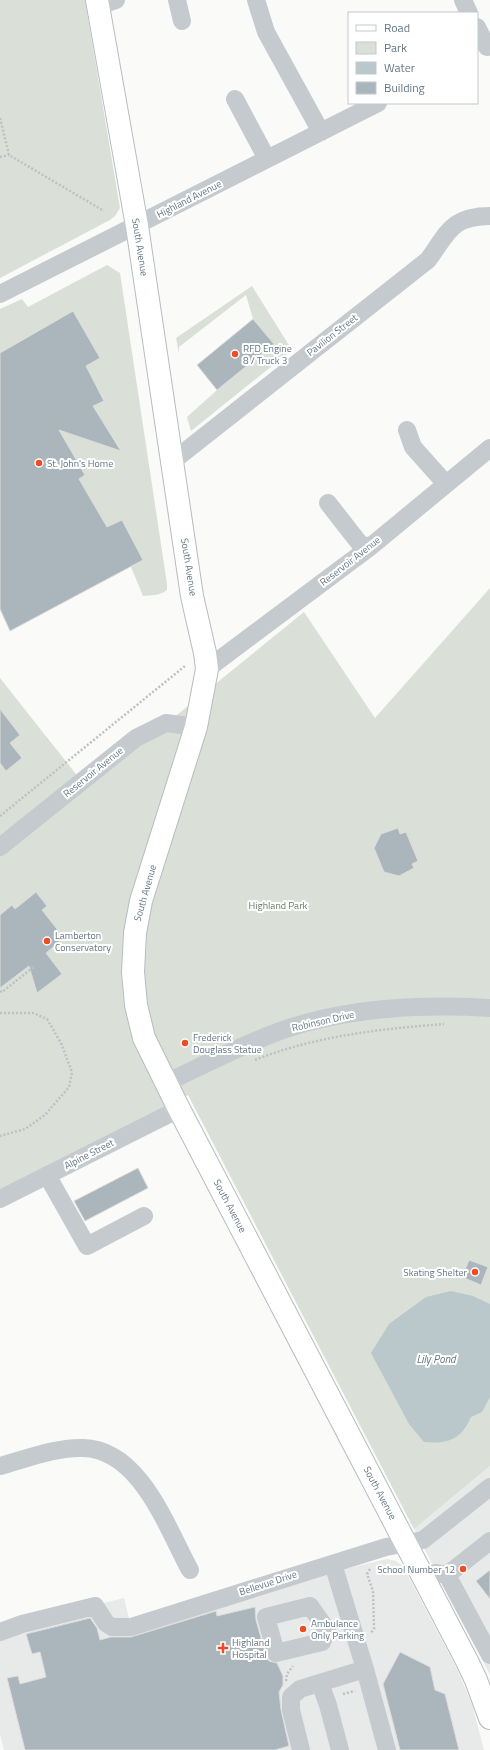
<svg xmlns="http://www.w3.org/2000/svg" width="490" height="1750" viewBox="0 0 490 1750" font-family="'Titillium Web',sans-serif">
<style>
.built{fill:#e8e9e9}
.green{fill:#dae0d7}
.water{fill:#bac8cb}
.building{fill:#abb5bc;stroke:#dcdcda}
.lines{fill:none;stroke-linecap:round;stroke-linejoin:round}
.major-casing{stroke:#b6bcc0;stroke-width:24}
.path{stroke:#bdc1c4;stroke-width:2.5;stroke-dasharray:2 2;stroke-linecap:butt}
.minor{stroke:#c5cace;stroke-width:18}
.major{stroke:#fff;stroke-width:22}
.poi-dot{fill:#ee4d24;stroke:#fff;stroke-width:1.5}
.labels{text-anchor:middle;dominant-baseline:central;stroke-width:4;stroke-linejoin:round;paint-order:stroke}
.street-label{font-size:10px;fill:#637785;stroke:#fff}
.poi-label{font-size:10px;fill:#637785;stroke:#fff;text-anchor:start}
.park-label{font-size:10px;fill:#687b63;stroke:#fff}
.water-label{font-size:11px;font-style:italic;fill:#5e767e;stroke:#fff}
</style>
<rect width="100%" height="100%" fill="#fafaf8"/>
<!-- built -->
<path class="built" d="M490,1466V1675L414,1529Z
M387,1559L396,1561L403,1566L456,1667L472,1704L484,1750H4L0,1735V1628L124,1598L132,1630L315,1576Z"/>
<!-- green -->
<path class="green" d="M0,0H85L120,208L115,216L110,220L0,278Z
M107,265L120,273L167,584V590C160,596 151,595 143,596L131,567L143,560L122,520L107,527L79,479L85,475L57,426L121,450L93,406L104,400L86,366L100,358L73,311L0,353V309L22,299L28,307Z
M252,286L292,350L191,431L187,417L217,390L273,344L253,319L246,295L179,347V354L176,338Z
M490,588V1466L414,1529L188,1095L0,1191V678L87,788L304,612L375,718Z"/>
<!-- water -->
<path class="water" d="M451,1291L473,1296L490,1304V1397L482,1412L471,1417C461,1440 448,1444 424,1442L409,1424L371,1353L389,1324L426,1297Z"/>
<!-- building -->
<path class="building" d="M73,311L100,358L86,366L104,401L93,406L121,451L59,430L85,475L79,479L107,527L122,520L143,560L10,631L0,609V353Z
M253,319L274,344L217,390L197,365Z
M0,709L20,735L10,743L22,758L6,771L0,763Z
M398,828L400,834L406,832L418,861L412,864L414,868L399,876L384,872L374,848L381,834Z
M36,892L47,906L42,910L64,938L46,953L62,974L37,993L29,966L0,988V915L12,905L15,909Z
M138,1168L148,1188L85,1221L74,1201Z
M469,1260L488,1267L481,1285L462,1277Z
M490,1570V1599L476,1581Z
M255,1607L256,1620L266,1656L269,1661L277,1663L283,1676V1685L279,1692L281,1710L289,1746L275,1750H25L7,1678L18,1676L20,1684L46,1677L40,1652L32,1654L26,1634L90,1618L97,1628L100,1640L111,1637H131L216,1611L217,1616Z
M400,1652L430,1667L435,1690L445,1694L459,1750H400L383,1684Z"/>
<g class="lines">
<!-- major casing -->
<g class="major-casing">
<path id="major" d="M97,0L137,226L192,596L205,653L207,669L196,727L141,901L135,933L133,972L136,1005L144,1038L179,1109L467,1661L476,1680L490,1718"/>
</g>
<!-- path -->
<path class="path" d="M0,118L9,155L104,211
M0,157L9,155
M0,816L185,666
M0,991L2,992L35,966
M0,1013H33L47,1019L61,1043L72,1072L69,1087L45,1115L25,1129L0,1136
M255,1060C315,1036 380,1029 444,1024
M370,1569L367,1574L373,1591L374,1629L371,1633
M286,1681L287,1674L293,1666
M343,1694L355,1691"/>
<!-- minor -->
<path class="minor" d="M177,0L182,21
M256,0L266,32L321,132
M463,0L469,13
M98,6L116,0
M477,27L487,47
M235,99L267,159
M0,294L378,103
M407,430L413,447L446,484
M173,461L428,260C448,233 451,216 490,216
M328,503L360,544L370,547
M207,669L370,547L490,448
M0,847L136,738L166,723L196,727
M166,1083C204,1065 243,1044 283,1030C349,1007 421,1004 490,1008
M47,1175L87,1246L144,1216
M0,1199L179,1109
M0,1466C26,1459 56,1447 83,1448C140,1449 167,1528 190,1570
M333,1564L365,1669L387,1750
M447,1575L490,1655
M423,1578L435,1573L447,1575L490,1541
M310,1606L327,1630L322,1642L276,1653L266,1617Z
M0,1632L22,1624L95,1606L106,1623L112,1627H131L386,1547L423,1540L490,1487
M320,1683L328,1705L340,1750
M301,1750L291,1710V1697L300,1689L365,1669"/>
<!-- major -->
<use href="#major" class="major"/>
</g>
<!-- markers -->
<g class="poi-dot">
<circle cx="235" cy="354" r="4"/>
<circle cx="39" cy="463" r="4"/>
<circle cx="47" cy="941" r="4"/>
<circle cx="185" cy="1043" r="4"/>
<circle cx="475" cy="1272" r="4"/>
<circle cx="463" cy="1569" r="4"/>
<circle cx="303" cy="1629" r="4"/>
<path d="M221 1642h4v4h4v4h-4v4h-4v-4h-4v-4h4z"/>
</g>
<g class="labels">
<!-- street labels -->
<g class="street-label">
<text transform="translate(189 199) rotate(-27)">Highland Avenue</text>
<text transform="translate(140 247) rotate(81)">South Avenue</text>
<text transform="translate(332 335) rotate(-38)">Pavilion Street</text>
<text transform="translate(350 561) rotate(-38)">Reservoir Avenue</text>
<text transform="translate(189 567) rotate(81)">South Avenue</text>
<text transform="translate(93 772) rotate(-39)">Reservoir Avenue</text>
<text transform="translate(145 893) rotate(-74)">South Avenue</text>
<text transform="translate(323 1021) rotate(-13)">Robinson Drive</text>
<text transform="translate(89 1154) rotate(-27)">Alpine Street</text>
<text transform="translate(230 1206) rotate(62)">South Avenue</text>
<text transform="translate(380 1493) rotate(62)">South Avenue</text>
<text transform="translate(268 1583) rotate(-18)">Bellevue Drive</text>
</g>
<!-- poi labels -->
<g class="poi-label">
<text x="243" y="348">RFD Engine<tspan x="243" dy="12">8 / Truck 3</tspan></text>
<text x="47" y="463">St. John's Home</text>
<text x="55" y="935">Lamberton<tspan x="55" dy="12">Conservatory</tspan></text>
<text x="193" y="1037">Frederick<tspan x="193" dy="12">Douglass Statue</tspan></text>
<text x="467" y="1272" text-anchor="end">Skating Shelter</text>
<text x="455" y="1569" text-anchor="end">School Number 12</text>
<text x="311" y="1623">Ambulance<tspan x="311" dy="12">Only Parking</tspan></text>
<text x="232" y="1642">Highland<tspan x="232" dy="12">Hospital</tspan></text>
</g>
<!-- park labels -->
<g class="park-label">
<text x="278" y="905">Highland Park</text>
</g>
<!-- water labels -->
<g class="water-label">
<text x="436" y="1359">Lily Pond</text>
</g>
</g>
<!-- legend -->
<rect x="348" y="12" width="130" height="92" fill="#ffffff" stroke="#c1c9ce"/>
<rect x="356" y="25" width="20" height="6" fill="#ffffff" stroke="#c1c9ce"/>
<text x="384" y="32" font-size="12" fill="#637785">Road</text>
<rect x="356" y="42" width="20" height="12" fill="#dae0d7" stroke="#c1c9ce"/>
<text x="384" y="52" font-size="12" fill="#637785">Park</text>
<rect x="356" y="62" width="20" height="12" fill="#bac8cb" stroke="#c1c9ce"/>
<text x="384" y="72" font-size="12" fill="#637785">Water</text>
<rect x="356" y="82" width="20" height="12" fill="#abb5bc" stroke="#c1c9ce"/>
<text x="384" y="92" font-size="12" fill="#637785">Building</text>
</svg>
